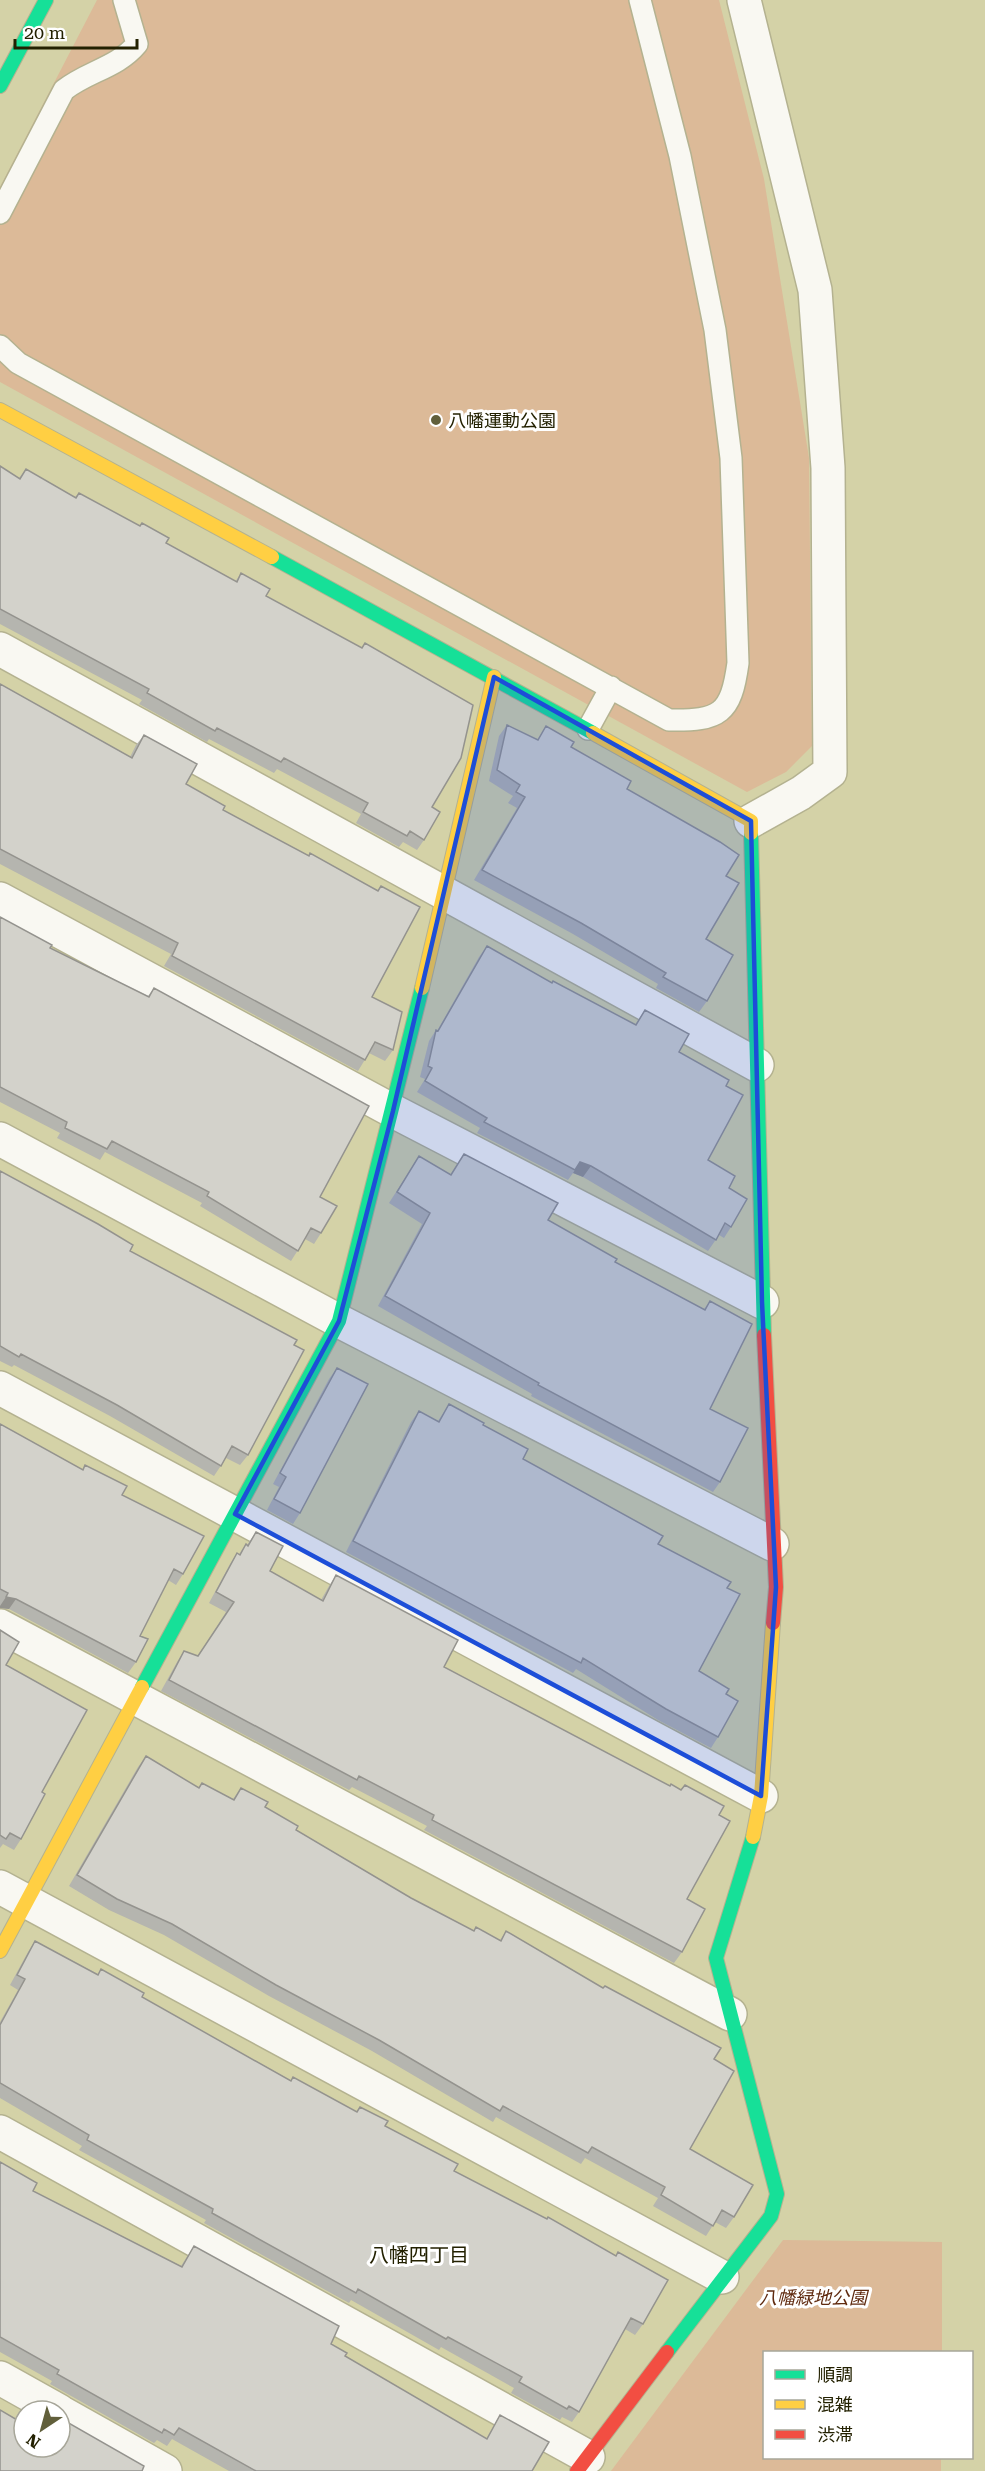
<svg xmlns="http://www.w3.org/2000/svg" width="985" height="2471" viewBox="0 0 985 2471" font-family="'Roboto Serif','Noto Sans JP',serif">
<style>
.green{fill:#dcba98}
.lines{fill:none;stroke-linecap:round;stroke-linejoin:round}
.lane-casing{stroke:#b4b290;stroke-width:24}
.street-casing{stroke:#b4b290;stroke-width:36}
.fast-casing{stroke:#b4b290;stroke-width:16}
.slow-casing{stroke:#b4b290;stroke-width:16}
.jam-casing{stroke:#b4b290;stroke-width:16}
.lane{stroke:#f9f8f2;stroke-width:21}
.street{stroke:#f9f8f2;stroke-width:33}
.fast{stroke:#16e098;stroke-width:14}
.slow{stroke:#ffcf43;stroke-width:14}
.jam{stroke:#f24e42;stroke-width:14}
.wall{fill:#b5b5af}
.shaded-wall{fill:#94938e}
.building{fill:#d3d2cb;stroke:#94938e;stroke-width:1.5}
.marked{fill:#1d4ed8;fill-opacity:0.2;stroke:#1d4ed8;stroke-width:4.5;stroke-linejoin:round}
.poi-dot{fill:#615f3b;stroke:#fff;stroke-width:2}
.labels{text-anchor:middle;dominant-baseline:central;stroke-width:6;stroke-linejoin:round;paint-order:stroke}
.poi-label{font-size:18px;fill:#232101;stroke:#fff;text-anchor:start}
.park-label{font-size:18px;font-style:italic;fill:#602b10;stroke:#fff}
.neighbourhood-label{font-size:20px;fill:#232101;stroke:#fff}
</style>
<rect width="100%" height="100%" fill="#d4d2a7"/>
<!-- green -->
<path class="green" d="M97,0H719L764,179L809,458L812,746L786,772L747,792L0,382V187Z
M783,2240L942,2242V2352H764V2458H941V2471H611Z"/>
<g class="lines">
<!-- lane casing -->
<g class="lane-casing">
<path id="lane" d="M0,213L64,90C88,71 117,68 137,44L124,0
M0,346L18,363L669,720C720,721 731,714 738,663L731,458L715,330L680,156L640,0
M588,729L611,687"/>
</g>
<!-- street casing -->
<g class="street-casing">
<path id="street" d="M744,0L815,290L828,468L830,772L801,793L751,821
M0,649L757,1065
M0,899L393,1111L762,1302
M0,1139L339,1321L772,1544
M0,1388L761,1796
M0,1626L730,2014
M0,1887L722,2277
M0,2132L588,2457
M0,2378L59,2411
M60,2412L165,2471"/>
</g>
<!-- fast casing -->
<g class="fast-casing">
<path id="fast" d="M0,86L46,0
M272,557L593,733
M751,833L764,1335
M142,1687L339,1321L422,988
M667,2352L771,2216L777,2194L716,1958L753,1837"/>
</g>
<!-- slow casing -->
<g class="slow-casing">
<path id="slow" d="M0,410L272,557
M593,733L751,821V833
M422,988L494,677
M753,1837L761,1796L773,1623
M0,1951L142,1687"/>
</g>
<!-- jam casing -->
<g class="jam-casing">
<path id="jam" d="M764,1335L776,1587L773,1623
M577,2471L667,2352"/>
</g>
<!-- lane -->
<use href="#lane" class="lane"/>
<!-- street -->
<use href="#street" class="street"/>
<!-- fast -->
<use href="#fast" class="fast"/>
<!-- slow -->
<use href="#slow" class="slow"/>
<!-- jam -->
<use href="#jam" class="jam"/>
</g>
<!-- wall -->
<path class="wall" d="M0,466L19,478L26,469L75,497L79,493L235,582L241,573L266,596L432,807L424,840L417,850L403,842L399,847L356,823L361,814L277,769L274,773L209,739L207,742L139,704L142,700L0,624Z
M0,684L130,757L136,745L144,735L186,784L223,810L308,855L378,890L381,886L372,997L393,1050L385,1061L369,1053L358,1071L164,966L171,954L0,864Z
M507,725L537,740L546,726L571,747L627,789L726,876L706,939L707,1001L699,1012L656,988L658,984L573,934L474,880L517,808L508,803L513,796L489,781L499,736Z
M0,917L50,948L148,996L154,988L320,1197L321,1233L314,1244L305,1239L291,1261L200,1206L202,1203L105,1152L100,1160L57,1138L60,1133L0,1102Z
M487,946L552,983L635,1025L645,1010L679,1052L726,1086L708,1160L729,1188L731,1227L724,1238L719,1235L708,1251L583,1177L573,1173L568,1180L477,1133L480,1128L417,1092L425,1079L420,1077L429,1041L436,1030L437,1031L479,957Z
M464,1154L548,1220L615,1262L704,1309L710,1301V1409L720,1482L713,1492L531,1396L532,1394L378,1306L422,1224L389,1203L419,1156L450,1175Z
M0,1171L130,1251L294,1345L248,1455L240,1465L226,1458L214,1476L110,1416L14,1365L12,1367L0,1361Z
M337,1368L300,1513L293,1524L267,1510L279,1487L273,1484L329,1379Z
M449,1404L483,1425L523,1459L727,1588L699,1671L726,1694L718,1737L711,1748L658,1720L576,1669L573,1673L346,1552L411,1422L419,1411L438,1421Z
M0,1424L82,1470L85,1465L122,1495L183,1574L176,1585L168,1580L140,1636L136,1662L128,1673L9,1609L0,1608Z
M256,1532L270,1571L321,1600L329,1586L336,1575L444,1667L719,1815L687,1899L682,1952L674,1963L424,1830L427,1826L352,1787L349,1790L161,1691L177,1662L184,1651L198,1656L226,1612L209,1603L230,1564L237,1553L239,1554L246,1544L247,1545Z
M0,1630L6,1665L42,1792L21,1839L14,1850L3,1844L0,1848Z
M146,1756L199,1788L202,1783L233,1799L241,1788L296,1830L411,1898L473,1931L476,1927L500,1940L506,1931L714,2059L690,2149L734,2217L726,2228L715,2222L706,2236L653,2206L658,2198L585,2158L581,2164L496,2117L493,2122L372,2051L269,1996L164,1935L109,1910L69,1886L138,1767Z
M35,1941L98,1974L101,1969L142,1997L290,2080L356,2112L360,2107L385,2126L454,2171L643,2324L635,2335L625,2329L579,2412L572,2422L562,2417L560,2420L511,2393L514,2388L441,2347L439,2350L351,2300L349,2303L204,2223L206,2220L79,2150L82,2146L0,2098V2022L18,1990L10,1985L28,1952Z
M0,2162L33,2191L181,2266L194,2246L331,2344L345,2356L486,2439L500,2415L532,2471H229L172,2439L167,2446L157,2440L154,2443L50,2384L52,2381L0,2352Z"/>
<!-- shaded-wall -->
<path class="shaded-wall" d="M580,1162L591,1166L583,1177L573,1173Z
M6,1597L16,1599L9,1609L0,1608V1606Z"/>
<!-- building -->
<path class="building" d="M0,466L20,479L26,469L76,498L79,493L140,526L142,523L169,538L166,543L237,582L241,573L270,589L266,596L362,648L365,643L473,705L461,758L432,807L440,812L424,840L410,831L407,836L363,812L368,803L284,758L281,762L217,728L215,731L147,693L149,689L0,609Z
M0,684L132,758L144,735L197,764L186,784L225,806L223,810L309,856L310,853L378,891L381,886L420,907L372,997L402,1012L393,1050L375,1042L365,1060L172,956L178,943L0,849Z
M507,725L538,740L546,726L574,742L571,747L631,781L627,789L720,842L739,855L726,876L739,883L706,939L733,955L707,1001L663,977L666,973L581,923L482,870L525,797L516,792L520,785L497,770Z
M0,917L52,945L50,948L149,997L154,988L369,1106L320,1197L337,1206L321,1233L311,1228L298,1251L207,1196L209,1192L112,1141L107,1149L65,1128L67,1122L0,1087Z
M487,946L552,983L553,981L636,1025L645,1010L689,1034L679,1052L729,1080L726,1086L743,1095L708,1160L735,1176L729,1188L747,1199L731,1227L725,1223L716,1240L591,1166L580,1162L575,1170L484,1122L487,1118L425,1081L432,1068L428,1066L436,1030L438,1031Z
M464,1154L558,1203L548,1220L617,1259L615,1262L705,1310L710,1301L752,1324L710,1409L748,1428L720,1482L538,1385L539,1383L385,1296L430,1213L397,1192L419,1156L451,1175Z
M0,1171L98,1224L133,1245L130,1251L297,1340L294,1345L304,1350L248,1455L232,1446L221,1466L117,1405L21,1354L19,1357L0,1346Z
M337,1368L368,1384L300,1513L274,1499L286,1477L280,1473Z
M449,1404L484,1423L483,1425L528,1449L523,1459L663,1536L658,1544L731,1582L727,1588L740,1594L699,1671L729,1689L726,1694L738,1701L718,1737L666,1709L583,1658L581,1663L353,1541L419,1411L439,1422Z
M0,1424L83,1470L85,1465L127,1486L122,1495L204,1536L183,1574L174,1569L140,1636L148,1639L136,1662L16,1599L6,1597L8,1593L0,1589Z
M256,1532L283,1546L270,1571L323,1601L336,1575L458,1640L444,1667L670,1786L671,1784L681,1790L685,1785L724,1806L719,1815L730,1821L687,1899L705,1909L682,1952L432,1820L434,1815L359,1776L357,1780L169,1680L184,1651L198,1656L234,1602L216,1592L237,1553L240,1555L246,1544L248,1546Z
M0,1630L19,1642L6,1665L87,1710L42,1792L45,1794L21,1839L10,1833L6,1839L0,1835Z
M146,1756L199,1788L202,1783L234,1800L241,1788L268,1802L265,1807L298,1826L296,1830L411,1898L474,1931L476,1927L501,1941L506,1931L603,1988L605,1986L721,2048L714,2059L734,2071L690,2149L753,2185L734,2217L722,2210L713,2226L661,2195L665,2187L592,2147L588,2153L503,2106L500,2111L379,2040L276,1985L172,1924L117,1899L77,1875Z
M35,1941L98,1975L101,1969L144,1993L142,1997L291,2081L293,2077L357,2112L360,2107L388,2121L385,2126L458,2164L454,2171L547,2219L548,2217L616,2256L618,2252L668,2280L643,2324L631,2318L579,2412L569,2406L567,2409L519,2382L522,2377L448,2337L446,2339L358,2289L356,2293L212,2213L213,2209L87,2140L89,2135L0,2083V2025L25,1979L17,1975Z
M0,2162L37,2183L33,2191L182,2267L194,2246L339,2326L331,2344L347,2353L345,2356L487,2439L500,2415L549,2442L532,2471H256L179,2428L174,2435L164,2429L162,2433L57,2374L59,2370L0,2337Z
M39,2406L47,2411H37Z
M0,2410L24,2424V2447H60V2418L144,2466L142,2471H0Z"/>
<!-- marked area -->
<path class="marked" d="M494,677L751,821L762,1302L776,1587L761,1796L235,1514L339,1321L393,1111Z"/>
<!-- markers -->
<circle class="poi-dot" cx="436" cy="420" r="6"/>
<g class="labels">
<!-- poi labels -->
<g class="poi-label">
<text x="448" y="420">八幡運動公園</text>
</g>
<!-- park labels -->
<g class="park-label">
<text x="813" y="2297">八幡緑地公園</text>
</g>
<!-- neighbourhood labels -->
<g class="neighbourhood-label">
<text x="419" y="2255">八幡四丁目</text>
</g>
</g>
<!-- legend -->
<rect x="763" y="2351" width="210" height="108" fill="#ffffff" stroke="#a7a699" stroke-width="1.5"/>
<rect x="775" y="2370" width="30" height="9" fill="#16e098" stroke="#a7a699" stroke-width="1.5"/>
<text x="817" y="2381" font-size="18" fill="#232101">順調</text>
<rect x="775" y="2400" width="30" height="9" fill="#ffcf43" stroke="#a7a699" stroke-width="1.5"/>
<text x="817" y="2411" font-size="18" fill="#232101">混雑</text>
<rect x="775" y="2430" width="30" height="9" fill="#f24e42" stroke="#a7a699" stroke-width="1.5"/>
<text x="817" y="2441" font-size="18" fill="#232101">渋滞</text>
<!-- north arrow -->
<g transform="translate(42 2429) rotate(216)"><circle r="28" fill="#ffffff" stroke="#a7a699" stroke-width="1.5"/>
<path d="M0-4.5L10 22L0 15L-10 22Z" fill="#615f3b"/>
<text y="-9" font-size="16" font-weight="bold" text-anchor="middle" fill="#232101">N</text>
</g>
<!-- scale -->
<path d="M15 39v9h122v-9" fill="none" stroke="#232101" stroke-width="3"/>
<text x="24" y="39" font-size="18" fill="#232101" stroke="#ffffff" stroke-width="4.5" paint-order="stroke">20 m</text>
</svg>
